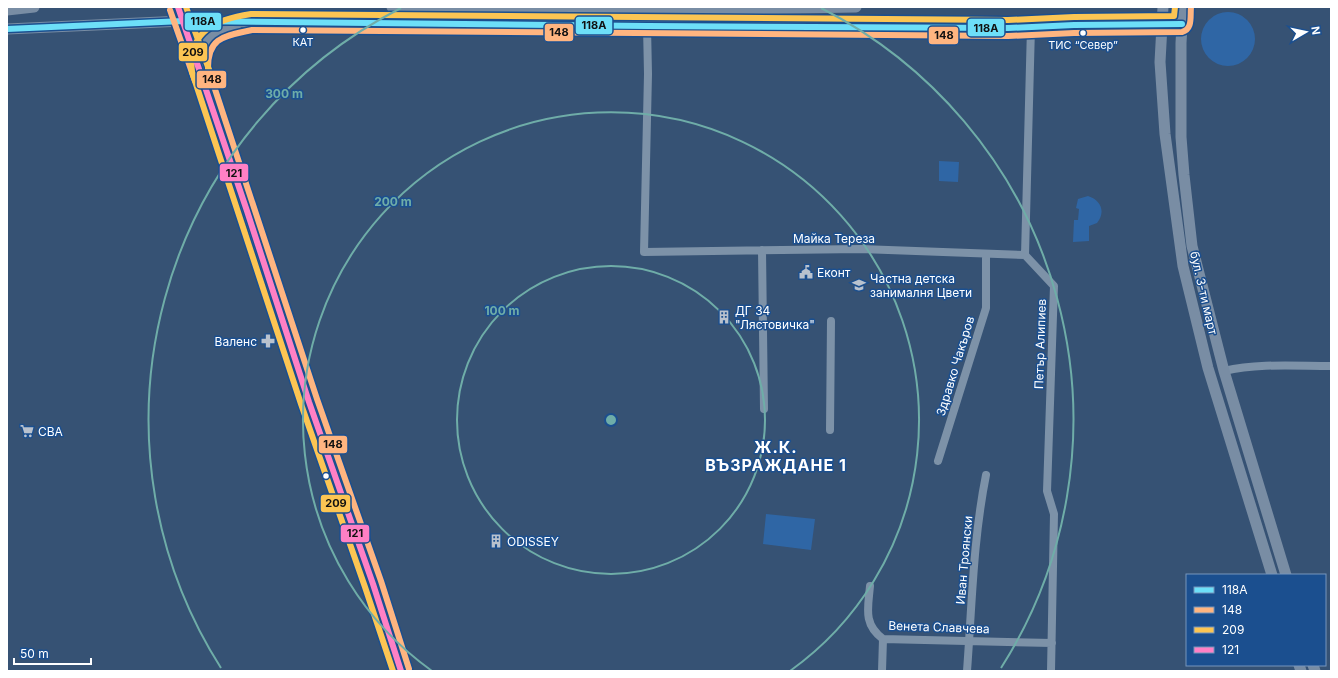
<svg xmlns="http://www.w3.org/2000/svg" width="1338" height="678" viewBox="0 0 1338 678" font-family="Inter,sans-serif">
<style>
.green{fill:#2f66a5}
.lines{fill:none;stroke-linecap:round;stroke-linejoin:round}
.street{stroke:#7d92a8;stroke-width:8}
.secondary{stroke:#798da4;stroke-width:11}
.bus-1-casing{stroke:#1b4f8f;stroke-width:9}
.bus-2-casing{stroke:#1b4f8f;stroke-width:9}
.bus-3-casing{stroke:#1b4f8f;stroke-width:9}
.bus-4-casing{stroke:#1b4f8f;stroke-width:9}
.bus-1{stroke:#6ddff8;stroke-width:6}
.bus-2{stroke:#ffb580;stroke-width:6}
.bus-3{stroke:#fcc553;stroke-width:6}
.bus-4{stroke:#ff80c5;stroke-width:6}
.ring{fill:none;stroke:#6fada8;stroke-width:2}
.bus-dot{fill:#fff;stroke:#1b4f8f;stroke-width:1.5}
.labels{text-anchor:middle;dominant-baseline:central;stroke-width:3;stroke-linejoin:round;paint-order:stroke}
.bus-label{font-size:11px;fill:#fff;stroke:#1b4f8f}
.street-label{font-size:12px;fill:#fff;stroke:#1b4f8f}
.poi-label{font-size:12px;fill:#fff;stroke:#1b4f8f;text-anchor:start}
.district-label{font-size:16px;font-weight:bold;letter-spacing:1px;fill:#fff;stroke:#1b4f8f}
.centre{fill:#6fada8;stroke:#1b4f8f;stroke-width:2}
.ring-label{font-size:12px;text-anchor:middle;font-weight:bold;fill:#6fada8;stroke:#1b4f8f;stroke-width:3;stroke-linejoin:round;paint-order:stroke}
.line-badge{stroke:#1b4f8f;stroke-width:1.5}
.pale-badge-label{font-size:11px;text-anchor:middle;font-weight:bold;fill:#111}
</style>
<rect width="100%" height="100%" fill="#365274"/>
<!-- green -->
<path class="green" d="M1201 39a27 27 0 1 1 54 0a27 27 0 1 1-54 0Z
M939,161L959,162L958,182L939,181Z
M1088,196C1101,200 1106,212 1097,223L1089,226V241L1073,242L1074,220H1078L1079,209L1076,208L1078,199Z
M766,514L815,519L811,550L763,544Z"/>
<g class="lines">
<!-- street -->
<path class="street" d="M647,26L648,74L644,252L861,249L1025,255
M1031,27L1025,255L1054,286L1047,491L1054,514L1051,671
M762,250L764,409
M1224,371C1259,363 1295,366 1331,366
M830,430L831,321
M938,461L986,308V254
M870,586C868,608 863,624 883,639L1052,643
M882,671L883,639
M967,671C972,605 973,540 986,475"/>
<!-- secondary -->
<path class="secondary" d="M178,7L247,211L309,402L373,584L401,671
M392,7L442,10H676L856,7
M1163,7L1160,62L1165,134L1183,266L1208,368L1272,575
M1183,7L1181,43V137L1184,175L1192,246L1224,371L1286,575
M7,10L34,7
M7,29L183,21L647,26L1008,28L1074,25L1182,24
M200,65C202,37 209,31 236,25
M1299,665L1301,671
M1313,665L1315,671"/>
<!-- bus-1 casing -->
<g class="bus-1-casing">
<path id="bus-1" d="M7,29L183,21L647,26L1008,28L1074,25L1182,24"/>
</g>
<!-- bus-2 casing -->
<g class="bus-2-casing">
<path id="bus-2" d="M170,10L195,81
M409,669L381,581L317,399L208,68C208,36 226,36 252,30L1008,36L1074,33L1182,32C1193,29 1190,17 1191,7"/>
</g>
<!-- bus-3 casing -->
<g class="bus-3-casing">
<path id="bus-3" d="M186,7L211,75
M393,671L365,587L301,404L192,72C187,31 217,19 251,14L1008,20L1074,17L1174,16L1175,7"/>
</g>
<!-- bus-4 casing -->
<g class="bus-4-casing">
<path id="bus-4" d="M178,7L247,211L309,402L373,584L401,671"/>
</g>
<!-- bus-1 -->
<use href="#bus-1" class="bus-1"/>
<!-- bus-2 -->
<use href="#bus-2" class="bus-2"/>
<!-- bus-3 -->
<use href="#bus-3" class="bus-3"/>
<!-- bus-4 -->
<use href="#bus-4" class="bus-4"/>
</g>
<!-- distance rings -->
<g class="ring">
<circle cx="611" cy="420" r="154"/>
<path d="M432 671A308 308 0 1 1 790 671"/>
<path d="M221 668A462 462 0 0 1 401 8M821 8A462 462 0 0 1 1001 668"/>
</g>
<!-- icons -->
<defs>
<g id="civic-bare" transform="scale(1.08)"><path d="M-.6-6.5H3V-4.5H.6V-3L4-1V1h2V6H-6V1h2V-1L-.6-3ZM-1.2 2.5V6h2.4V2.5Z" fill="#b9c2ce" stroke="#1b4f8f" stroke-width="2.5" paint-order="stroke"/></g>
<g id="school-bare" transform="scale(1.08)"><path d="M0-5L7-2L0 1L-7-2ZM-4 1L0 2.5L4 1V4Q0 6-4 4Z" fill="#b9c2ce" stroke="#1b4f8f" stroke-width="2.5" paint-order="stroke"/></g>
<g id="building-bare" transform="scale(1.08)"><path d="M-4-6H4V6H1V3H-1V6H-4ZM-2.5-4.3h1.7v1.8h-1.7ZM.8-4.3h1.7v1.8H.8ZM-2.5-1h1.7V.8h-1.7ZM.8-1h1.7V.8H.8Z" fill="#b9c2ce" stroke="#1b4f8f" stroke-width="2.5" paint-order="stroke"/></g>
<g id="pharmacy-bare" transform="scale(1.08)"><path d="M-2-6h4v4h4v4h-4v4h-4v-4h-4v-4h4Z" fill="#b9c2ce" stroke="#1b4f8f" stroke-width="2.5" paint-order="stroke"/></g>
<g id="supermarket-bare" transform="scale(1.08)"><path d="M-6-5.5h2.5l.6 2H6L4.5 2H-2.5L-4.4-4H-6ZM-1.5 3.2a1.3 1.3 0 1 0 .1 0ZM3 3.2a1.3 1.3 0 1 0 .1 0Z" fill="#b9c2ce" stroke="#1b4f8f" stroke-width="2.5" paint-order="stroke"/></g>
</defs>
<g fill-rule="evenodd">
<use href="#civic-bare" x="806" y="272"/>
<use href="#school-bare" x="859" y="285"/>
<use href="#building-bare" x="724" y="317"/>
<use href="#pharmacy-bare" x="268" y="341"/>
<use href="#supermarket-bare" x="27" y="431"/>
<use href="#building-bare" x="496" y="541"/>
</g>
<!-- markers -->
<g class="bus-dot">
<circle cx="303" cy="30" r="3.5"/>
<circle cx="1083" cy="33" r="3.5"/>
<circle cx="326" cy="476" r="3.5"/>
</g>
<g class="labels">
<!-- bus labels -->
<g class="bus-label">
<text x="303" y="42">КАТ</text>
<text x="1083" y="45">ТИС “Север”</text>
</g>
<!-- street labels -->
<g class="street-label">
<text x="834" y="238">Майка Тереза</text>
<text transform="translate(1204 293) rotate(77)">бул. 3-ти март</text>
<text transform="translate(1040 344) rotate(-88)">Петър Алипиев</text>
<text transform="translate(955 366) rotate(-73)">Здравко Чакъров</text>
<text transform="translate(964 560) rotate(-85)">Иван Троянски</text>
<text transform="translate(939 627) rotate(2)">Венета Славчева</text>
</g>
<!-- poi labels -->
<g class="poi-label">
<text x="817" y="272">Еконт</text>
<text x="870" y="278">Частна детска<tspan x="870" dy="14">занималня Цвети</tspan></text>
<text x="735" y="310">ДГ 34<tspan x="735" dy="14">"Лястовичка"</tspan></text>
<text x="257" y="341" text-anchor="end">Валенс</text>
<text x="38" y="431">CBA</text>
<text x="507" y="541">ODISSEY</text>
</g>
<!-- district labels -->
<g class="district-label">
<text x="776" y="447">Ж.К.<tspan x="776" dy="18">ВЪЗРАЖДАНЕ 1</tspan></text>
</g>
</g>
<circle cx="611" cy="420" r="6" class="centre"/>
<g class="ring-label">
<text x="284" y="98">300 m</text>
<text x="393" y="206">200 m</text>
<text x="502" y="315">100 m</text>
</g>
<g class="line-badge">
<rect x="184" y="12" width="38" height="19" rx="4" fill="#6ddff8"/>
<rect x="575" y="16" width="38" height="19" rx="4" fill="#6ddff8"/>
<rect x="967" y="18" width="38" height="19" rx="4" fill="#6ddff8"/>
<rect x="544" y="23" width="30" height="19" rx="4" fill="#ffb580"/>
<rect x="928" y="26" width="31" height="19" rx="4" fill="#ffb580"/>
<rect x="178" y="42" width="30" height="20" rx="4" fill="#fcc553"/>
<rect x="196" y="70" width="31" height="19" rx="4" fill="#ffb580"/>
<rect x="219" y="163" width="30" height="19" rx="4" fill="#ff80c5"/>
<rect x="318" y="435" width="30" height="19" rx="4" fill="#ffb580"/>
<rect x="320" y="494" width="31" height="19" rx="4" fill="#fcc553"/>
<rect x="340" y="524" width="30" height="19" rx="4" fill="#ff80c5"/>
</g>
<g class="pale-badge-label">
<text x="203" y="25">118А</text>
<text x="594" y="29">118А</text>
<text x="986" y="32">118А</text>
<text x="559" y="36">148</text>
<text x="944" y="39">148</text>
<text x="193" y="56">209</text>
<text x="212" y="83">148</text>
<text x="234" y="177">121</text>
<text x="333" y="448">148</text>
<text x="336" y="507">209</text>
<text x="355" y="537">121</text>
</g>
<!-- border -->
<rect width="1338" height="678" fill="none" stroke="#ffffff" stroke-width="16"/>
<!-- legend -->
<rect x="1186" y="574" width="140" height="92" fill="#1b4f8f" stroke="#7695bc"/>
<rect x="1194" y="587" width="20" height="6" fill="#6ddff8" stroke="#7695bc"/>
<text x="1222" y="594" font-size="12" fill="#ffffff">118А</text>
<rect x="1194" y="607" width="20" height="6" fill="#ffb580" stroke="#7695bc"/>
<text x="1222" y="614" font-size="12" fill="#ffffff">148</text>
<rect x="1194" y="627" width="20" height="6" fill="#fcc553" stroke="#7695bc"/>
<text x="1222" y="634" font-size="12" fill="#ffffff">209</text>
<rect x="1194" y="647" width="20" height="6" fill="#ff80c5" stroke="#7695bc"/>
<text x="1222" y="654" font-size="12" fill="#ffffff">121</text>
<!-- north arrow -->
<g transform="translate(1306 32) rotate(81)" stroke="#1b4f8f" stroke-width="3" paint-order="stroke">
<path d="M0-3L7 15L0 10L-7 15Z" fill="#ffffff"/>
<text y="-6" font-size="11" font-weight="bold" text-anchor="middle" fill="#ffffff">N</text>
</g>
<!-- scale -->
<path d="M14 658v6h77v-6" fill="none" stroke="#ffffff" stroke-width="2"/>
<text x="20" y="658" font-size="12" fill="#ffffff" stroke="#1b4f8f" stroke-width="3" paint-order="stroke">50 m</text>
</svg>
